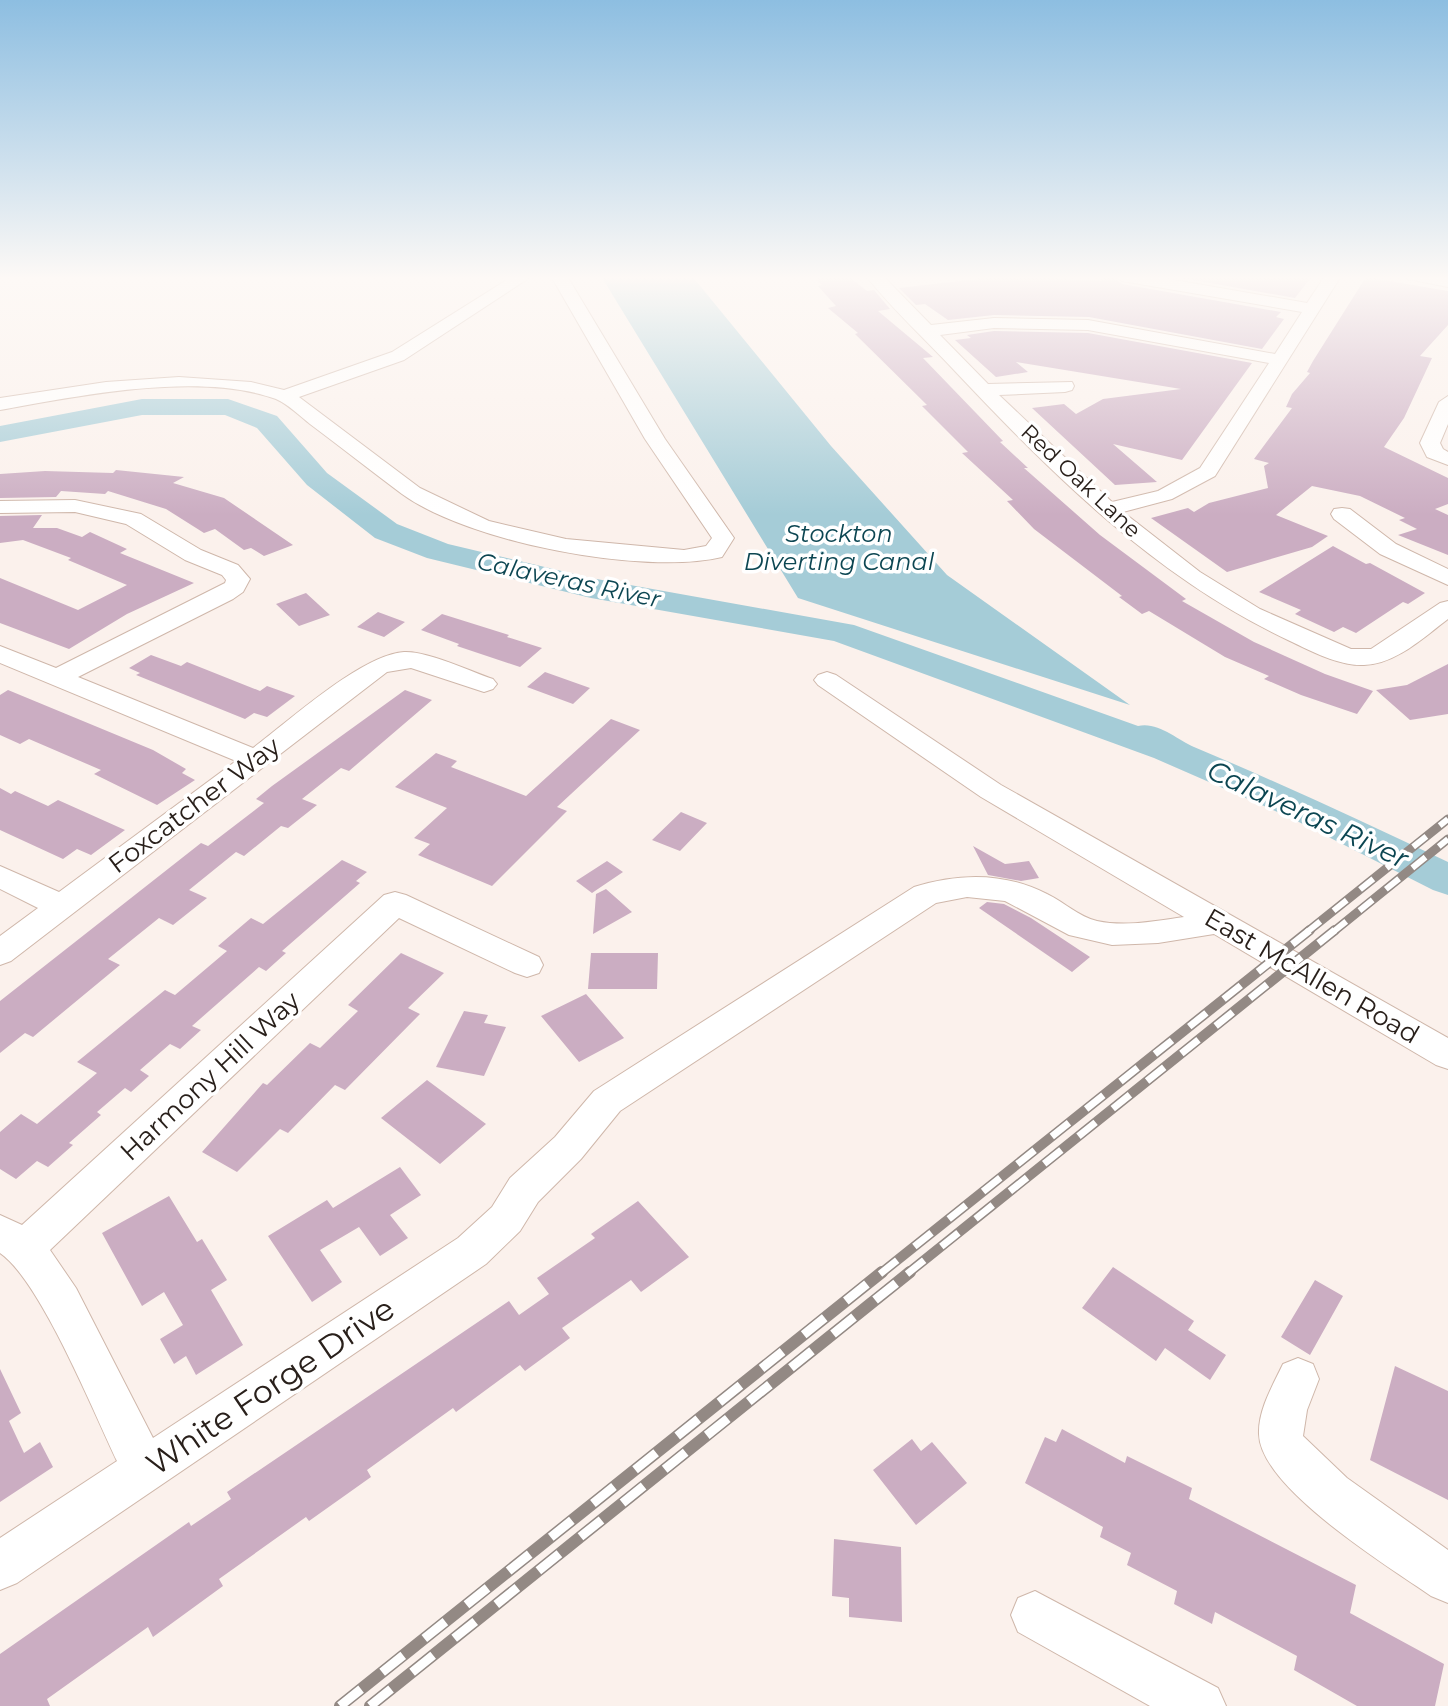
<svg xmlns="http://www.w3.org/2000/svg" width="1448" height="1706" viewBox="0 0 1448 1706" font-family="Montserrat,sans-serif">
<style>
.water{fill:#a5ccd7}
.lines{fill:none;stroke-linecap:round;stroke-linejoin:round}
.river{fill:#a5ccd7;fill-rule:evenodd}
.building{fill:#cbadc2}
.minor-casing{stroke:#cfb7aa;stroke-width:2}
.minor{fill:#fff;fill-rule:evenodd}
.rail-far2-casing{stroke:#938984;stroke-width:9}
.rail-far1-casing{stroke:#938984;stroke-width:10}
.rail-casing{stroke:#938984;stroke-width:12}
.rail-far2{stroke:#fff;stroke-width:6;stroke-dasharray:17;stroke-linecap:butt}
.rail-far1{stroke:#fff;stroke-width:7;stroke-dasharray:22;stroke-linecap:butt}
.rail{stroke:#fff;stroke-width:9;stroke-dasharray:27;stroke-linecap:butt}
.labels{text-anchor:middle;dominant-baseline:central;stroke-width:7;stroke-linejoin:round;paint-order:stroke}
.far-street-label{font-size:22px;fill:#29201b;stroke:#fff}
.far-water-label{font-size:24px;font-style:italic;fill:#0c4652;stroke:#fff}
.street-label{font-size:26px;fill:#29201b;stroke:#fff}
.water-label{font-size:28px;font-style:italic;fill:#0c4652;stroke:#fff}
.near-street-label{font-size:32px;fill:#29201b;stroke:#fff}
</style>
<rect width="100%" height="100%" fill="#fbf1ec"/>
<!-- water -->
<path class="water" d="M601,276H692L831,446L947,575L1130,705L798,598Z"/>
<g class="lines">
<!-- river -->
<path class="river" d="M142,399H228L277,416L327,473L397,524L448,544L591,578L854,625L1138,726C1157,721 1178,740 1194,747C1280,783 1364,822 1448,862V895L1433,890L1289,817L1154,758L834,641L591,598L427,558L375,538L307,485L257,428L225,415H142L0,442V426Z"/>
</g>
<!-- building -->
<path class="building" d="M812,276H848L867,291L874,290L890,309L878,311L933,357L923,358L1003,441L1000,442L1028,468H1024L1100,535L1186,599L1182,601L1254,642L1325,674L1373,691L1357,714L1301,695L1264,679L1269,676L1225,657L1149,611L1142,614L1119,597L1122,596L1034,529L1007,501L1013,500L962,453L968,452L922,406L927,405L855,334L858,333L828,308L836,306L818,286L822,285Z
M1004,276L1101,281V276H1111L1122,284L1281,312L1276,317L1284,319L1262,349L1089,317L994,315L948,320L925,304L916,305L899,288Z
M1171,276H1312L1295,298Z
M1366,277L1448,291V325L1420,356L1432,358L1404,418L1384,447L1448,478V504L1435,509L1448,515V555L1398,535L1417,529L1399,520L1405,518L1360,496L1312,486L1276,515L1328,536L1312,547L1227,572L1151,518L1188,508L1194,512L1209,503L1268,488L1264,466L1269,463L1254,459L1292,408L1286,407L1292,394L1310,373L1307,372L1313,361Z
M994,331L1088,333L1252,363L1182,460L1113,444L1157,482L1115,485L1032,408L1064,404L1076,414L1103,399L1181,389L1016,362L1028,372L996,377L955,340L971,338L967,335Z
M116,470L184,477L173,483L224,498L293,545L264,556L251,548L244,550L215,529L204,533L166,509L108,491L105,494L61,491L56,497L0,498V474L45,471L113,473Z
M42,515L33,528H57L82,537L90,532L127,549L120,553L194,583L127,614L69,649L0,623V578L78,610L127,585L68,560L71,558L23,540L0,543V516Z
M1333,546L1366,564L1370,563L1425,593L1408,604L1403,602L1356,633L1343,627L1334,632L1295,614L1301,610L1259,592Z
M306,593L330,615L299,626L276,604Z
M378,612L405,622L384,637L357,627Z
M442,614L509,635L507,637L542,648L520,667L457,646L459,644L421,630Z
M151,655L181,666L187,662L260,691L267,686L295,696L267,717L254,713L245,719L136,675L140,673L129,668Z
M1448,664V714L1410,720L1376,690L1407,685Z
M545,672L590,688L573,704L527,687Z
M8,690L153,750L186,769L182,773L195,780L157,805L94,774L101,770L29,739L20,744L0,735V695Z
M405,690L432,700L349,771L341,768L302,799L317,805L288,828L281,826L244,856L236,852L189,890L207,898L173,925L159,918L108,959L120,965L33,1037L25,1033L0,1053V1001L201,843L208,846L264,803L256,799L272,786Z
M611,719L640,730L557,807L567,811L492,886L418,855L430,844L414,838L447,808L395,787L436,753L457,761L451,767L526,796Z
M0,788L11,794L15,791L48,806L58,800L125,830L91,855L77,849L63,859L0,830Z
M681,812L707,823L680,851L652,840Z
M973,846L1005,864L1029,861L1039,878L1021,881L988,875Z
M342,860L367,872L356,881L360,883L282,951L286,953L266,971L259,967L192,1026L201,1030L180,1049L170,1044L140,1070L149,1076L131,1092L125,1088L97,1112L101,1115L69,1143L73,1145L48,1167L37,1161L16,1179L0,1169V1132L21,1114L37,1124L97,1073L77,1062L165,990L175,995L227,951L218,946L251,918L263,924Z
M607,861L623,872L592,893L576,881Z
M606,889L632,912L593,934L596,894Z
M987,902L1004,904L1031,918L1090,957L1072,972L979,908Z
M401,953L444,973L408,1008L420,1014L345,1090L335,1085L288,1133L280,1129L237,1172L202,1152L263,1083L267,1085L310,1043L320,1048L358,1011L348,1005Z
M591,953H658L657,989H588Z
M586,994L624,1038L579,1062L541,1016Z
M464,1011L488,1015L484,1023L506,1027L484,1076L436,1067Z
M427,1080L486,1124L440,1164L381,1118Z
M400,1167L421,1195L390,1215L408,1238L380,1256L359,1227L320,1250L342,1282L312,1302L268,1236L327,1200L333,1208Z
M169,1196L197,1242L202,1239L227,1280L211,1290L243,1345L196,1375L186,1356L174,1364L160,1339L183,1325L164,1292L142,1306L102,1233Z
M638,1201L689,1257L641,1292L631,1280L562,1328L570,1338L525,1371L520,1365L456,1412L453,1408L367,1470L371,1477L309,1521L306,1517L219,1579L223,1586L153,1637L148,1627L47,1699L50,1706H0V1654L189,1522L191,1526L231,1499L227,1492L509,1301L519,1315L549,1294L537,1278L595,1238L591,1234Z
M1113,1267L1194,1321L1188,1330L1226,1355L1210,1380L1165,1348L1156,1361L1082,1308Z
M1315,1280L1343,1296L1310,1355L1281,1337Z
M1395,1366L1448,1391V1500L1370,1460Z
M0,1369L21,1413L9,1421L24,1453L40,1442L53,1467L0,1502Z
M1062,1429L1125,1463L1127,1456L1192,1488L1189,1499L1356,1585L1350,1613L1444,1664L1435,1706H1357L1294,1670L1297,1656L1215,1612L1212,1624L1174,1604L1177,1591L1127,1565L1131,1553L1100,1537L1103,1527L1025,1483L1045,1437L1056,1442Z
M912,1439L921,1451L932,1442L967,1483L916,1525L873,1470Z
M834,1539L901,1547L902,1622L849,1617V1598L832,1596Z"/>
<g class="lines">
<!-- minor casing -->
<g class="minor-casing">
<path id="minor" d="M513,276H532L404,360L299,397L420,488L489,521L566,539L684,550L706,546L712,538L645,439L551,276H567L665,439L734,538L722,557C643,576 468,542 402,494C371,471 341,447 310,424C300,416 288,404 276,399C199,371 79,396 0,410V398L106,382L179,377L251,382L284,390L392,352Z
M866,276H883L931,325L994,318L1088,320L1275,354L1302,312L1122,281L1114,276H1151L1307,303L1325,276H1341L1215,476L1172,499L1123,512L1200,572L1260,609L1351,649H1371L1440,603L1448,601V619C1424,637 1396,664 1364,665C1339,666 1313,652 1290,641C1156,578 1054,476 953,369C925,339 892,309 866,276ZM994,328L1088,330L1269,363L1200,468L1158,491L1112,502L999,395L1065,392L1072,390L1074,386L1072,382L988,384L940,335Z
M1406,276L1448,277V287L1408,279Z
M1448,396V424L1440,443L1443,449L1448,452V465L1427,457L1420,443L1439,402Z
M75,500L141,514L201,550L238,565L250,579L243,592L233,599L78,677L253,748C289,721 361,655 404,652C428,651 469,671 493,679L497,684L493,689L484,692L411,668L387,672L11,961L0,965V936L38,908L0,889V866L59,892L236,761L0,663V646L56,668L225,583L226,580L222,575L185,560L126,524L75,512L0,513V501Z
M1342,508L1350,509L1396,544L1448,569V585L1380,554L1334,519L1331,514L1334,509Z
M827,672L836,675L1001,785L1448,1038V1069L1436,1065L1214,934L1158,943L1112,945L1069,935L1005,901L967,897L936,903L620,1111L581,1159L538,1202L520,1231L486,1264L17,1583L0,1590V1538L117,1461C94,1413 40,1280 0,1253V1215L22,1225L384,895L395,892L406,895L539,957L543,965L539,973L527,977L515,973L399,918L50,1250L76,1288L153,1438L458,1238L492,1207L510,1178L555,1137L594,1091L914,887C959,873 1004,872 1047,894C1064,902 1079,917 1097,921C1125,927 1156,921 1184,917L981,797L818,685L814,680L818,675Z
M1298,1358L1313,1364L1319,1379L1307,1410L1303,1436L1347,1478L1448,1550V1603L1431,1596C1388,1566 1260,1488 1259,1434C1258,1410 1273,1385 1283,1364Z
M1035,1591L1218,1688L1226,1706H1150L1018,1632L1011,1615L1018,1598Z"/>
</g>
<!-- minor -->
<use href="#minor" class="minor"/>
<!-- rail-far2 casing -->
<g class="rail-far2-casing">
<path id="rail-far2" d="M1307,932L1448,819
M1333,932L1448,839"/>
</g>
<!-- rail-far1 casing -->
<g class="rail-far1-casing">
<path id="rail-far1" d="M880,1274L1310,930
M907,1274L1335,930"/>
</g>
<!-- rail casing -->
<g class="rail-casing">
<path id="rail" d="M340,1706L882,1272
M370,1706L910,1272"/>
</g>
<!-- rail-far2 -->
<use href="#rail-far2" class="rail-far2"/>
<!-- rail-far1 -->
<use href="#rail-far1" class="rail-far1"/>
<!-- rail -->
<use href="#rail" class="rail"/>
</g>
<!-- sky -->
<linearGradient id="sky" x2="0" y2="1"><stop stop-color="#8dbee1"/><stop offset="0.54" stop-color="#fdf9f6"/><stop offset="1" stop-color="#fdf9f6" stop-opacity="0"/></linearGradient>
<rect width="1448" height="515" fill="url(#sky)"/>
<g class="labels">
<!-- far-street labels -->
<g class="far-street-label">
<text transform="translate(1081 481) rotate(43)">Red Oak Lane</text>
</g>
<!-- far-water labels -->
<g class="far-water-label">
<text x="839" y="533">Stockton<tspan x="839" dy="28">Diverting Canal</tspan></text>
<text transform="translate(569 580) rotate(12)">Calaveras River</text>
</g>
<!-- street labels -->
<g class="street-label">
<text transform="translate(194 805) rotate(-37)">Foxcatcher Way</text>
<text transform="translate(1312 976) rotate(30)">East McAllen Road</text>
<text transform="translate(210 1076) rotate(-43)">Harmony Hill Way</text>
</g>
<!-- water labels -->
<g class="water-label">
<text transform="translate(1308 814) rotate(25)">Calaveras River</text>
</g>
<!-- near-street labels -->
<g class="near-street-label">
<text transform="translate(270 1386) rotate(-34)">White Forge Drive</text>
</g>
</g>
</svg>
